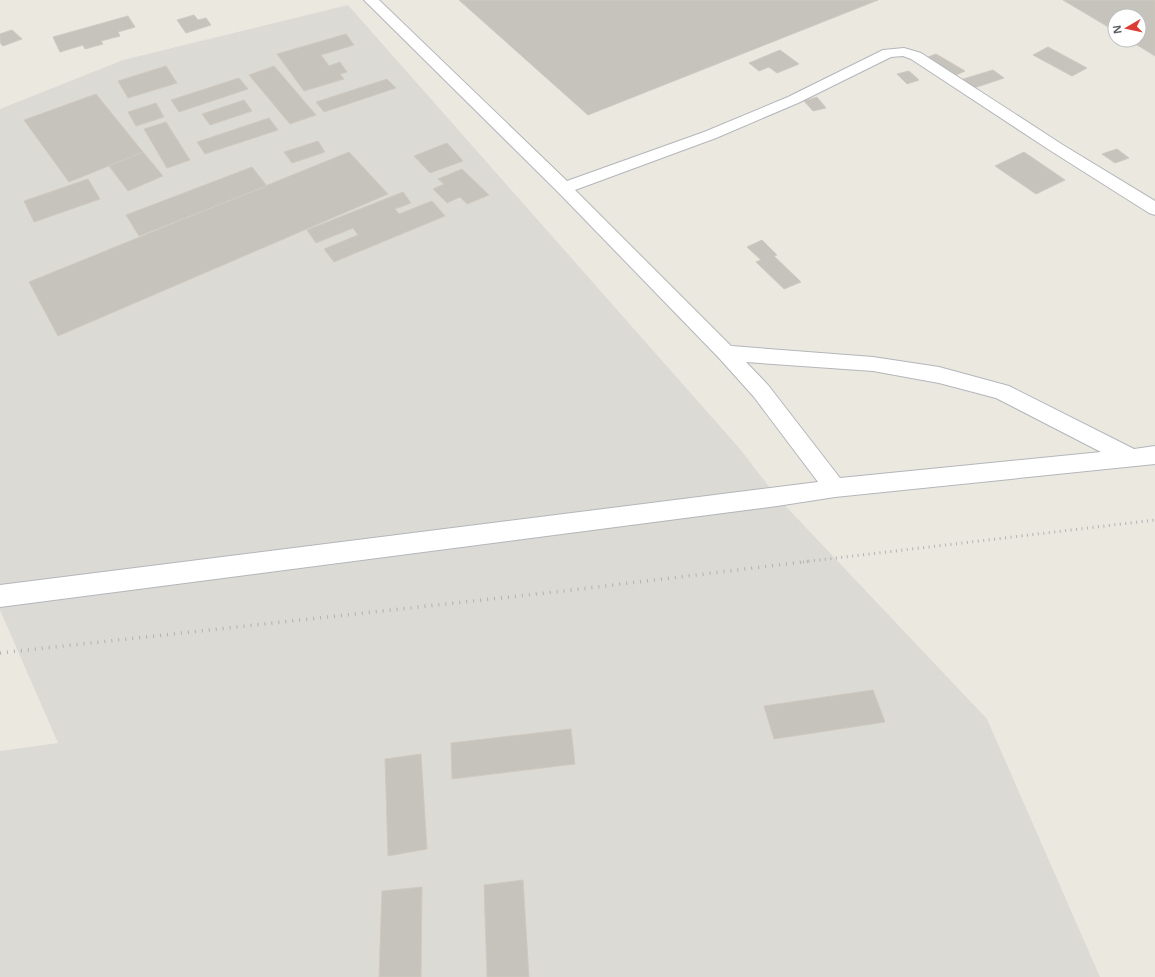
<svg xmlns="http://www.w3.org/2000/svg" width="1155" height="977" viewBox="0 0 1155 977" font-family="'Noto Sans',sans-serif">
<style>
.industrial{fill:#dcdad5}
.building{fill:#c6c3bd;stroke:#cfc9bf}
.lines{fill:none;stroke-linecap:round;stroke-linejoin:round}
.street-casing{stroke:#b3b6ba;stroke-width:2}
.street{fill:#fff;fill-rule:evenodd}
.rail-far1{stroke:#b1b2b2;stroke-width:3;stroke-dasharray:1 4.5;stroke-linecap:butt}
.rail{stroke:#b1b2b2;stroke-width:3.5;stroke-dasharray:1 6;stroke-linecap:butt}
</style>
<rect width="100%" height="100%" fill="#ebe8e0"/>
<!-- industrial -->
<path class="industrial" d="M348,5L740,449L777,497L987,719L1100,977H0V751L58,743L0,610V109L123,60Z"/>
<!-- building -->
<path class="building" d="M459,0H878L588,115Z
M1063,0H1155V56L1129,40H1139V16H1115V31Z
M194,15L198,20L206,18L211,25L186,33L177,20Z
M128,16L135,27L118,32L120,36L101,41L103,44L85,49L83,45L60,52L53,37Z
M12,30L22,39L3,46L0,43V34Z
M346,34L354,45L321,55L329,66L340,62L347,72L340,74L344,79L304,91L277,54Z
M1048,47L1087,68L1072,76L1033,55Z
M780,50L799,64L777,73L769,67L759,71L749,63Z
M936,54L965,71L956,75L928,57Z
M166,66L177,83L128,98L118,81Z
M274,66L316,115L290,124L249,75Z
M993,70L1004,78L974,88L963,79Z
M909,71L919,80L907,84L897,74Z
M239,78L248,89L179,112L171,100Z
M387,79L396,88L324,112L316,102Z
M96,94L143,152L69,182L24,120Z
M817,97L826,108L813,111L804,101Z
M244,100L252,111L210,125L202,114Z
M156,103L164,117L136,126L128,112Z
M269,118L278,130L205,154L197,142Z
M166,122L190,160L167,168L144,129Z
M318,141L325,152L292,163L284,152Z
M447,143L463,161L430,173L414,156Z
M1117,149L1129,158L1115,163L1102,154Z
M143,152L163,176L128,191L109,166Z
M349,152L388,194L58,336L29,282Z
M1024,152L1065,180L1036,194L995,166Z
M252,167L267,186L139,236L126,215Z
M462,169L489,195L467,204L460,197L447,203L433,189L444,184L438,179Z
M88,179L100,199L34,222L24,201Z
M403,192L411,203L395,209L399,214L432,201L445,216L334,262L324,249L358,235L353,228L316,243L307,230Z
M762,240L777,255L774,256L801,282L784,289L756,262L761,260L747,247Z
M873,690L885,722L774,739L764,706Z
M571,729L575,764L452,779L451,743Z
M421,754L427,849L388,856L385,759Z
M523,880L529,977H487L484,885Z
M422,887L421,977H379L382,891Z"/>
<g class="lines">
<!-- street casing -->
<g class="street-casing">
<path id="street" d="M364,0H379L567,181L704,132L788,97L883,50L904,48L921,53L1063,145L1155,201V215L1149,213L1051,151L911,59L903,56L891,57L798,103L716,138L575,190L731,346L873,357L939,367L1009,386L1134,449L1155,446V464L835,497L777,506L0,607V585L818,482L754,397L719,358L558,192ZM746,362L873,371L939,383L996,398L1101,452L840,478L768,385Z"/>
</g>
<!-- street -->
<use href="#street" class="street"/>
<!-- rail-far1 -->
<path class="rail-far1" d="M803,562L1155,520"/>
<!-- rail -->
<path class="rail" d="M0,653L564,591L811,561"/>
</g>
<!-- north arrow -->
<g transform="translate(1127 28) rotate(261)"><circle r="19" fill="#ffffff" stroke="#bdbebf"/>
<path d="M0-3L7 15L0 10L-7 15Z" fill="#dd3b34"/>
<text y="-6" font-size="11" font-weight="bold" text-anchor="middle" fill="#595c60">N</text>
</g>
</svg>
